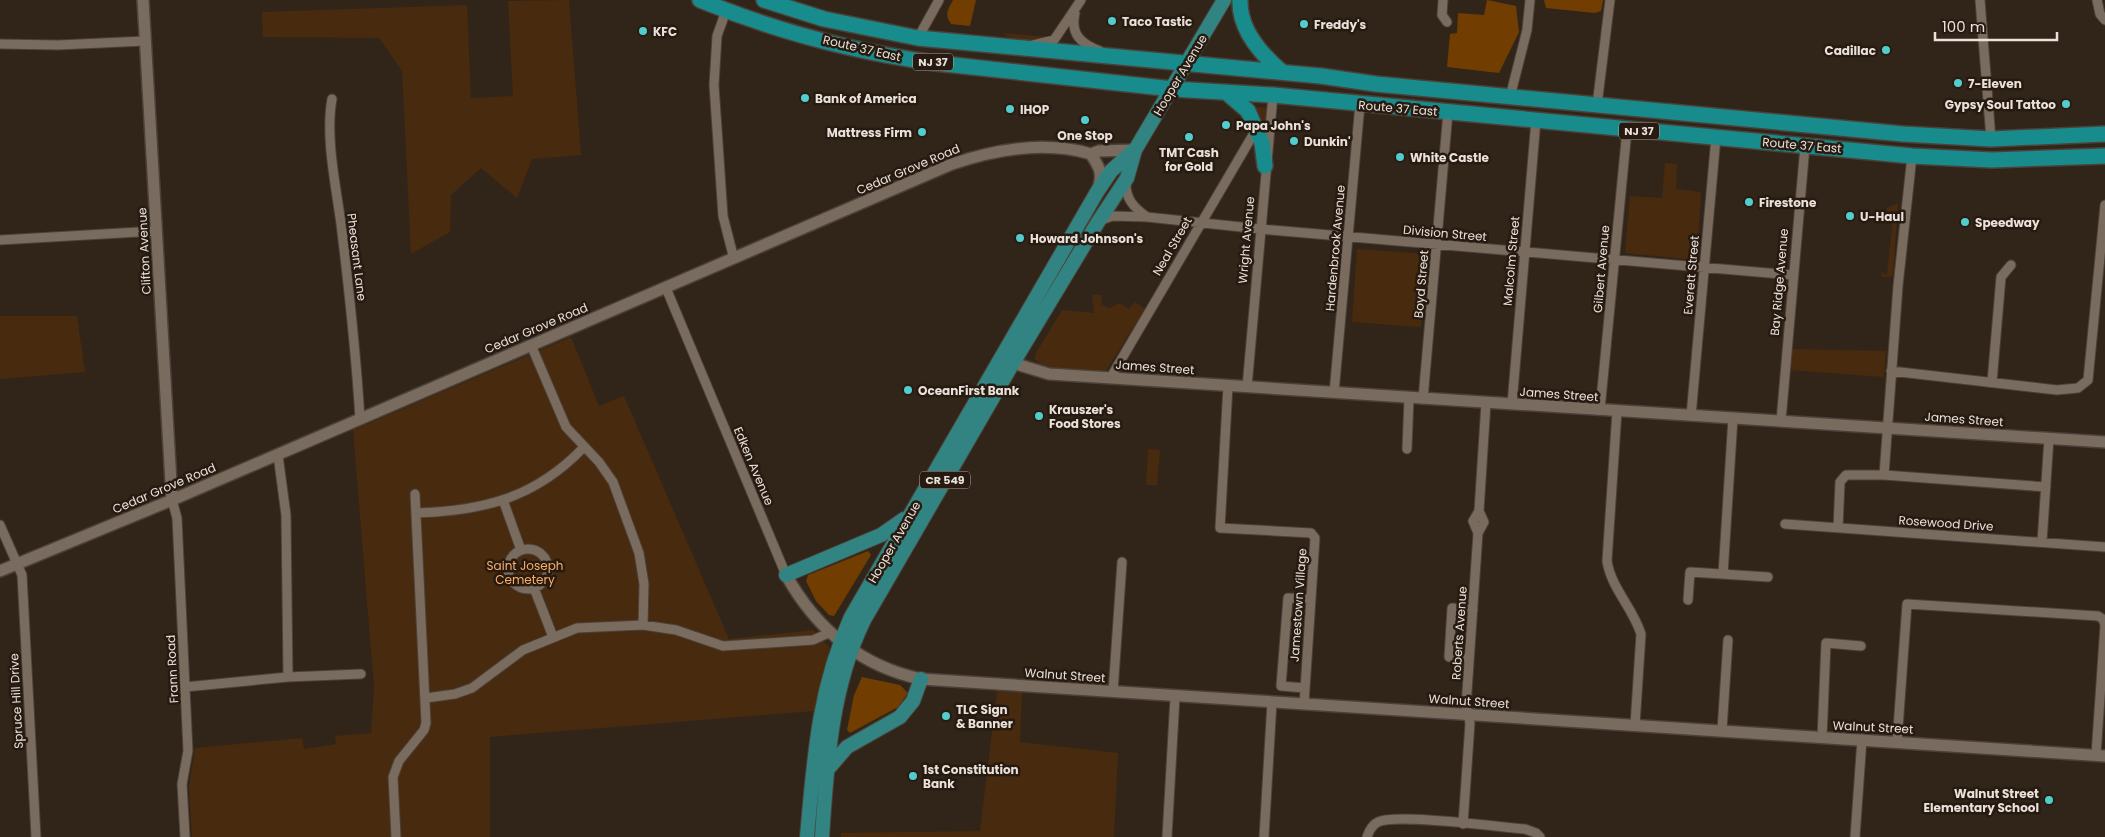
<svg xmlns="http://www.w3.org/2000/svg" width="2105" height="837" viewBox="0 0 2105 837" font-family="Poppins,sans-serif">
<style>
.green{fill:#482a0e}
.water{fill:#713d00}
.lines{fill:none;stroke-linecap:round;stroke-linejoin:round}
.minor-casing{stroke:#4b4138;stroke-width:11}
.tertiary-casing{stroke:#4b4138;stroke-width:14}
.primary-casing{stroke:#4b4138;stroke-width:16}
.trunk-casing{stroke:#4b4138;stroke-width:18}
.minor{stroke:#7a6b5f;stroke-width:9}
.tertiary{stroke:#7a6b5f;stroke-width:11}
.primary{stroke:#318481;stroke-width:14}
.trunk{stroke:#188c8c;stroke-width:15}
.poi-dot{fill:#52cdce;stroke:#271b11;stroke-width:2}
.labels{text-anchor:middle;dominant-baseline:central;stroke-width:5;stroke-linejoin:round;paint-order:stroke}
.shield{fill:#271b11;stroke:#afa69e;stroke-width:1}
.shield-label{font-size:11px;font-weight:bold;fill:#e9e1da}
.poi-label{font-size:12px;font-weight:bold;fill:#e9e1da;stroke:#271b11;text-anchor:start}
.street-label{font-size:12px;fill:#e9e1da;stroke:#271b11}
.park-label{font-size:12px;fill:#fcad67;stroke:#271b11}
</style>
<rect width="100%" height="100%" fill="#31251a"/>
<!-- green -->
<path class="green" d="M569,0L581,155L532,159L517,198L481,168L451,195L450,232L411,254L402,71L379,38L263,37L262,12L467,5L471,98L513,96L508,1Z
M1003,33L1049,37L1052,38C1040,43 1014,43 1003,33Z
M1255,107L1268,108L1266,131H1264Z
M1665,163L1677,164L1676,189L1701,192L1697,260L1625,253L1630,196L1662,198Z
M1898,203L1893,275L1890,277H1882L1881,272L1887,275L1893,217L1887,213V208Z
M1357,249L1428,254L1421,327L1352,322Z
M1092,295H1102L1101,304L1109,308L1119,303L1129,309L1135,302L1145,309L1105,372C1090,371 1041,371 1034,358L1036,353L1062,310L1094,313Z
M0,316H77L85,372L0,379Z
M571,337L599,406L624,396L729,639L813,630L830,648L814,711L490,737V837H192L189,787L195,748L302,738L304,749L336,744L335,736L371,733L374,687L353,430Z
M1791,349L1886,351L1884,377L1789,370Z
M1148,449L1160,450L1157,485H1146Z
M997,691L1022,692L1020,742L1118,753L1114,837H841V833L980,831Z"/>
<!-- water -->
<path class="water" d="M953,0H976L970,26L951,24C944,14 948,10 953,0Z
M1487,0L1516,6L1519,32L1499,73L1447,67L1450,34L1457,33L1458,13L1484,15Z
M1544,0H1603V1L1601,11L1595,13L1546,8Z
M868,551L871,555L834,616L829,615L816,601L806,581L808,575Z
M862,677L900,685L908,693L898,707L850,733L847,730L854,695Z"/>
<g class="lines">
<!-- minor casing -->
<g class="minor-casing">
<path id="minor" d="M1443,0L1442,15L1447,22
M1980,0L1991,139
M2097,0L2100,14L2105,20
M726,11L717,36L714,85L723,216L734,259
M1075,13C1070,34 1081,44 1100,51
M918,38L939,0
M0,44L58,45L145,41
M1033,45L1054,40L1081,0
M1510,97L1527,30L1530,0
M332,99C325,137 336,186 341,224C349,289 356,354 360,419
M1597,105L1610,0
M1126,181C1125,198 1133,207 1147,217
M1099,221L1112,216L1147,217L1260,229L1792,275
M0,240L156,231
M666,288L786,575
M531,345L566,427L599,462L613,482L639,553L644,584L643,625
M1891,371L2057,390L2078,388L2088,380L2105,205
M1111,377L1257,128
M1992,382L2001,277L2011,265
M1228,386L1220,528L1311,533L1315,538L1304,704
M1247,387L1273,95
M1334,393L1360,104
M1423,399L1448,112
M1512,404L1536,120
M1600,410L1627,130
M1617,411L1607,561C1611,588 1633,608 1641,634L1635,725
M1691,416L1716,137
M1781,421L1805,146
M1407,449L1409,398
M278,455L286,515L288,677
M1884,475L2046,487
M172,500L177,518L188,751L182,784L185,837
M503,500L521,550
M416,513C483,511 535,498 583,448
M1785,524L2105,547
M0,525L22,575L36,837
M1838,528L1840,482L1846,475H1884L1898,286L1912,156
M1478,533L1473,521L1479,511
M2042,542L2049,438
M508 569a20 20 0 1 1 40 0a20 20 0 1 1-40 0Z
M1723,574L1733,418
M534,588L553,637
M1688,600L1690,572L1768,577
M1469,658L1449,657L1452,608L1473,610
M185,687L288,677L361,674
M1305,688L1281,686L1288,598L1311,599
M1113,692L1122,562
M426,698L455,694L472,688L523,650L577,628L643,625L676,630L723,646L813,640L831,632
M1722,730L1728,640
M1822,738L1826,643L1861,646
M1897,742L1907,604L2098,616L2103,619L2105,625L2096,755
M1463,824L1470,723L1466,706L1478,533L1484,522L1479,511L1486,403
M396,837L393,777L399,761L424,730L426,723L415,494
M1167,837L1175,697
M1264,837L1272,702
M1367,837C1369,831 1372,825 1378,822C1396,813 1499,827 1525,829L1536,833L1540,837
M1855,837L1862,739"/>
</g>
<!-- tertiary casing -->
<g class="tertiary-casing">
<path id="tertiary" d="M143,0L172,500
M1091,154C1098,166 1103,171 1099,186
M1013,363L1049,374L2105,442
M0,571L172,500L952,164C996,149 1046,141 1091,154L1099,151L1135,150
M786,575C817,630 860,666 921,679L2105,756"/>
</g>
<!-- primary casing -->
<g class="primary-casing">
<path id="primary" d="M786,575L881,535L904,519
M828,769L847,747L900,717L913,701L921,679
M807,837C814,759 818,690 851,617L1097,192L1111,171L1134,150
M822,837C827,763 831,688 864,620L1013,363L1098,222L1127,178L1135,150L1224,0"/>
</g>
<!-- trunk casing -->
<g class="trunk-casing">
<path id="trunk" d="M700,0C775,31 856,52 935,63L1173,89L1273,95L1912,156L1992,160L2105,156
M764,0L824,19L918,38L1321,76L1376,84L1903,134L1991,139L2105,134
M1240,0C1239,29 1262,55 1282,72
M1227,93L1248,111L1262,143L1265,166"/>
</g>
<!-- minor -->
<use href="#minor" class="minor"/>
<!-- tertiary -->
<use href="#tertiary" class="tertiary"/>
<!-- primary -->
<use href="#primary" class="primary"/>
<!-- trunk -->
<use href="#trunk" class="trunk"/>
</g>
<!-- markers -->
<g class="poi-dot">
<circle cx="1112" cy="21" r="5"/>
<circle cx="1304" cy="24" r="5"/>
<circle cx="643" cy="31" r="5"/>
<circle cx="1886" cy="50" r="5"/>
<circle cx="1958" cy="83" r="5"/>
<circle cx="805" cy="98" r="5"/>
<circle cx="2066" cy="104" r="5"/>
<circle cx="1010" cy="109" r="5"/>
<circle cx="1085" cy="120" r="5"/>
<circle cx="1226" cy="125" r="5"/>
<circle cx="922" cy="132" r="5"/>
<circle cx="1189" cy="137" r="5"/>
<circle cx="1294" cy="141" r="5"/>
<circle cx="1400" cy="157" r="5"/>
<circle cx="1749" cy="202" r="5"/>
<circle cx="1850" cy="216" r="5"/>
<circle cx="1965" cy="222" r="5"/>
<circle cx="1020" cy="238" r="5"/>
<circle cx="908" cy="390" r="5"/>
<circle cx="1039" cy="416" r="5"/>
<circle cx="946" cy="716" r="5"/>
<circle cx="913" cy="776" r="5"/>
<circle cx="2049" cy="800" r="5"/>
</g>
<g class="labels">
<!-- shield labels -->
<g class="shield">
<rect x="913" y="53.5" width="40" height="17" rx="4"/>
<rect x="1619" y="122.5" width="40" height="17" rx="4"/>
<rect x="920" y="471.5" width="50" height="17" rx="4"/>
</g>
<g class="shield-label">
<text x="933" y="62">NJ 37</text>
<text x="1639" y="131">NJ 37</text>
<text x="945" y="480">CR 549</text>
</g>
<!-- poi labels -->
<g class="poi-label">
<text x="1122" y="21">Taco Tastic</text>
<text x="1314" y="24">Freddy's</text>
<text x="653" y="31">KFC</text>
<text x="1876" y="50" text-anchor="end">Cadillac</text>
<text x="1968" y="83">7-Eleven</text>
<text x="815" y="98">Bank of America</text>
<text x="2056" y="104" text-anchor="end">Gypsy Soul Tattoo</text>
<text x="1020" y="109">IHOP</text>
<text x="1236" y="125">Papa John's</text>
<text x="912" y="132" text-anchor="end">Mattress Firm</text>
<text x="1085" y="135" text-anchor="middle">One Stop</text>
<text x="1304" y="141">Dunkin'</text>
<text x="1189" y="152" text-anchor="middle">TMT Cash<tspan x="1189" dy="14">for Gold</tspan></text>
<text x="1410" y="157">White Castle</text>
<text x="1759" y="202">Firestone</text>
<text x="1860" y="216">U-Haul</text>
<text x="1975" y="222">Speedway</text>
<text x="1030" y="238">Howard Johnson's</text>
<text x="918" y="390">OceanFirst Bank</text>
<text x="1049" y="409">Krauszer's<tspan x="1049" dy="14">Food Stores</tspan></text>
<text x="956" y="709">TLC Sign<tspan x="956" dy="14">&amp; Banner</tspan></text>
<text x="923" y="769">1st Constitution<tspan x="923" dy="14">Bank</tspan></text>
<text x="2039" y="793" text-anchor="end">Walnut Street<tspan x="2039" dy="14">Elementary School</tspan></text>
</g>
<!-- street labels -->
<g class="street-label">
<text transform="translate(862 48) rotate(13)">Route 37 East</text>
<text transform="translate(1180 75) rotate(-59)">Hooper Avenue</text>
<text transform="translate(1398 108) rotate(5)">Route 37 East</text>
<text transform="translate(1802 145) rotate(5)">Route 37 East</text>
<text transform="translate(908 169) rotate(-23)">Cedar Grove Road</text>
<text transform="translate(1445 233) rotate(5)">Division Street</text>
<text transform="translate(1246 240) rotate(-85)">Wright Avenue</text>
<text transform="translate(1172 246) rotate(-60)">Neal Street</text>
<text transform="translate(1335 248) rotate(-85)">Hardenbrook Avenue</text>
<text transform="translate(144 251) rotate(-93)">Clifton Avenue</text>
<text transform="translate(357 257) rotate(83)">Pheasant Lane</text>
<text transform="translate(1511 261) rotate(-85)">Malcolm Street</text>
<text transform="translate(1601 269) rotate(-85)">Gilbert Avenue</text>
<text transform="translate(1691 275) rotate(-85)">Everett Street</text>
<text transform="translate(1779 282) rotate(-85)">Bay Ridge Avenue</text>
<text transform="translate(1421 284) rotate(-85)">Boyd Street</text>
<text transform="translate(536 328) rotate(-23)">Cedar Grove Road</text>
<text transform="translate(1155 367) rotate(4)">James Street</text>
<text transform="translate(1559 394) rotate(4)">James Street</text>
<text transform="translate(1964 419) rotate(4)">James Street</text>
<text transform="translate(754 466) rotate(67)">Edken Avenue</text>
<text transform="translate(164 488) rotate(-23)">Cedar Grove Road</text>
<text transform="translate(1946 523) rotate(4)">Rosewood Drive</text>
<text transform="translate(894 542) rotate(-60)">Hooper Avenue</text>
<text transform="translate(1298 605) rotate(-86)">Jamestown Village</text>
<text transform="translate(1459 633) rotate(-86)">Roberts Avenue</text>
<text transform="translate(172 669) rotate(-93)">Frann Road</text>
<text transform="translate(1065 675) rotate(4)">Walnut Street</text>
<text transform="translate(16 701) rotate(-93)">Spruce Hill Drive</text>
<text transform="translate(1469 701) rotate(4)">Walnut Street</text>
<text transform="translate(1873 727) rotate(3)">Walnut Street</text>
</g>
<!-- park labels -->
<g class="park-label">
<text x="525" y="565">Saint Joseph<tspan x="525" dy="14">Cemetery</tspan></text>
</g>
</g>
<!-- scale -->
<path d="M1935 32v8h122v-8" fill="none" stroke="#e9e1da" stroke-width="2.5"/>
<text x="1942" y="32" font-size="15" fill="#e9e1da" stroke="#271b11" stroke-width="4" paint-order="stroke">100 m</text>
</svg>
